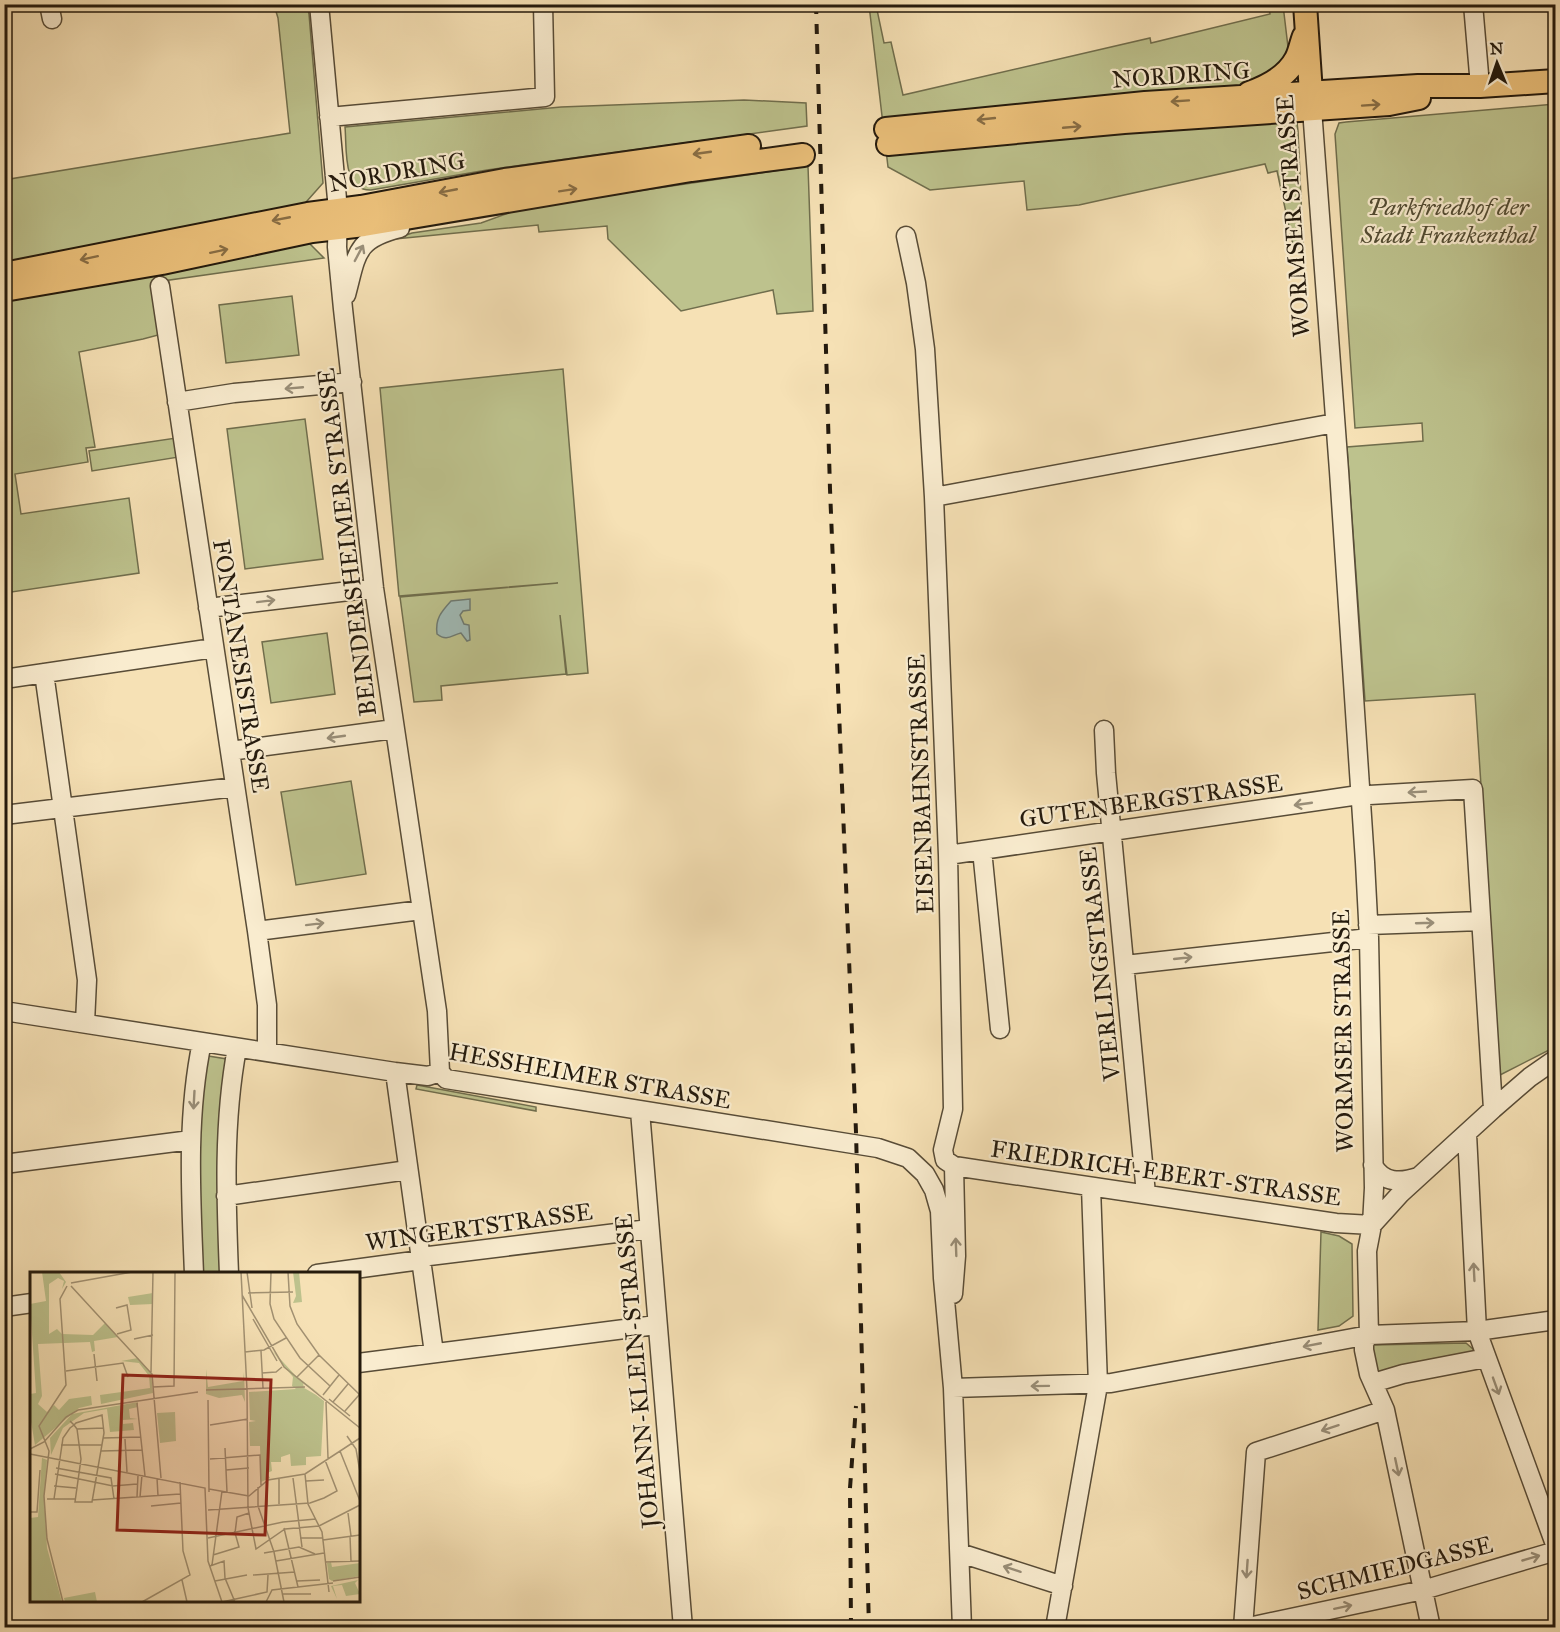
<svg xmlns="http://www.w3.org/2000/svg" width="1560" height="1632" viewBox="0 0 1560 1632" font-family="'IM FELL Great Primer',serif">
<style>
.green{fill:#bdc28d;stroke:#706e4d;stroke-width:1.5}
.water{fill:#a0bbb7;stroke:#6e7b73;stroke-width:1.5}
.lines{fill:none;stroke-linecap:round;stroke-linejoin:round}
.minor-casing{stroke:#584c37;stroke-width:21}
.major-casing{stroke:#241a0d;stroke-width:26}
.minor{stroke:#f9eccf;stroke-width:18}
.major{stroke:#ebc07a;stroke-width:22}
.rail{stroke:#241a0d;stroke-width:4;stroke-dasharray:10 10;stroke-linecap:butt}
.oneway{stroke:#886d44}
.oneway2{stroke:#998e78}
.labels{text-anchor:middle;dominant-baseline:central;stroke-width:4.5;stroke-linejoin:round;paint-order:stroke}
.street-label{font-size:24px;fill:#241a0d;stroke:#f9eccf}
.park-label{font-size:24px;font-style:italic;fill:#524c33;stroke:#f9eccf}
.inset-road{fill:none;stroke:#a29172;stroke-width:1.5}
.view{fill:#8f2418;fill-opacity:0.15;stroke:#8f2418;stroke-width:3}
.inset-edge{fill:none;stroke:#241a0d;stroke-width:3}
</style>
<rect width="100%" height="100%" fill="#f6e1b5"/>
<filter id="stains"><feTurbulence type="fractalNoise" baseFrequency=".00333" numOctaves="4"/><feColorMatrix values="0 0 0 0 .2 0 0 0 0 .09 0 0 0 0 .02 0 0 0 .5 -.17"/></filter>
<radialGradient id="worn" r=".72"><stop offset=".6" stop-color="#630" stop-opacity="0"/><stop offset="1" stop-color="#630" stop-opacity=".3"/></radialGradient>
<!-- green -->
<path class="green" d="M274,5H307L309,14L323,183L299,210L5,268L4,180L290,133L278,18Z
M869,5H876L884,43L891,42L903,95L1150,38L1151,43L1270,14L1269,5H1283L1298,131L1303,244L1293,245L1277,171L1268,173L1265,164L1079,205L1027,210L1024,181L930,190L888,167Z
M744,100L806,103L807,126L487,170L371,190C342,191 347,148 345,127L561,107Z
M1555,104L1556,971H1550L1553,1014H1555V1047L1500,1075L1475,694L1365,701L1347,447L1423,441L1422,423L1355,428L1335,134L1339,123L1346,122Z
M808,166L813,311L777,314L773,290L681,311L608,239L607,226L539,232L538,225L395,239L412,233L481,223L514,211L576,200Z
M309,243L324,258L163,281L162,334L143,339L79,352L95,447L86,448L88,462L15,474L21,514L129,498L139,573L5,593L4,298Z
M292,296L299,355L226,363L219,305Z
M563,369L588,673L567,675L560,615L566,674L441,686L442,700L414,702L400,597L558,583L399,596L380,388Z
M305,419L323,559L245,569L227,429Z
M176,438L179,457L92,471L89,451Z
M327,633L335,694L271,703L262,642Z
M351,781L366,874L296,885L281,792Z
M202,1055L233,1060L226,1273L197,1274Z
M417,1085L536,1107V1111L416,1089Z
M1321,1232L1339,1236L1352,1244L1353,1316L1339,1326L1318,1330Z
M1466,1343L1474,1350L1473,1355L1378,1375L1370,1347L1373,1345Z"/>
<!-- water -->
<path class="water" d="M470,599V610L463,611L460,615L464,624L469,625L470,640L467,641L461,633C452,635 447,642 437,634C435,619 441,612 451,601Z"/>
<g class="lines">
<!-- minor casing -->
<g class="minor-casing">
<path id="minor" d="M49,4L52,19
M319,4L338,210L337,247L343,309L374,588L437,1011L440,1072L446,1079L878,1148L908,1158L925,1174L934,1190L940,1211L943,1278L953,1388L962,1628
M1473,4L1480,86
M1312,109L1339,471L1365,862L1369,938L1374,1188L1372,1225L1367,1251L1369,1335L1364,1343V1350L1369,1374L1385,1410L1431,1628
M329,117L545,97L543,4
M906,236L916,283L925,349L934,497L948,855L953,1109L943,1150L945,1160L954,1166L1336,1223L1372,1225
M160,286L257,931L267,1005V1052
M346,295C357,254 355,239 400,228
M177,402L234,393L352,382
M934,497L1335,423
M208,608L374,588
M44,673L87,980L85,1023
M4,679L214,648
M1104,730L1106,773L1146,1194
M230,751L394,729
M4,815L235,787
M982,850L1000,1029
M948,855L1352,796L1473,789L1493,1109
M1368,925L1481,921
M257,931L421,910
M1125,965L1369,938
M4,1011L395,1072L428,1076L440,1072
M395,1072L434,1353
M640,1111L683,1628
M1467,1134L1477,1331L1556,1547
M4,1164L191,1140
M1373,1165C1383,1183 1400,1183 1418,1177
M226,1196L408,1170
M1372,1225L1401,1193L1493,1109L1530,1077L1556,1059
M194,1274C191,1197 186,1118 202,1042
M229,1274C226,1198 223,1123 237,1048
M317,1274L421,1260L429,1256L649,1229
M953,1294L956,1256L954,1166
M4,1307L32,1303
M358,1363L656,1325
M1373,1383L1403,1374L1486,1358
M953,1388L1111,1383L1369,1335L1477,1331L1556,1320
M960,1553L1063,1586
M1055,1628L1098,1385L1091,1187
M1243,1628L1256,1452L1385,1410
M1244,1628L1423,1590L1556,1551"/>
</g>
<!-- major casing -->
<g class="major-casing">
<path id="major" d="M1305,4L1312,108
M1249,93C1266,87 1287,76 1296,59C1300,52 1301,43 1304,36
M886,129L1145,103L1418,86H1480L1556,81
M888,144L1124,122L1389,104L1419,98
M4,274L308,214L361,207L505,180L749,146
M4,290L162,263L312,231L364,225L691,170L803,155"/>
</g>
<!-- minor -->
<use href="#minor" class="minor"/>
<!-- major -->
<use href="#major" class="major"/>
<!-- rail -->
<path class="rail" d="M816,4L830,489L856,1132L869,1628
M851,1628L850,1488L856,1406"/>
</g>
<!-- one-way arrows -->
<defs><path id="oneway-shaft" d="M-6 0H5M1.5-3L5.5 0L1.5 3" fill="none" stroke-width="1.6" stroke-linecap="round" stroke-linejoin="round" transform="scale(1.5)"/></defs>
<g class="oneway">
<use href="#oneway-shaft" transform="translate(1180 101) rotate(176)"/>
<use href="#oneway-shaft" transform="translate(1371 105) rotate(-4)"/>
<use href="#oneway-shaft" transform="translate(986 119) rotate(174)"/>
<use href="#oneway-shaft" transform="translate(1072 127) rotate(-5)"/>
<use href="#oneway-shaft" transform="translate(702 153) rotate(172)"/>
<use href="#oneway-shaft" transform="translate(568 190) rotate(-9)"/>
<use href="#oneway-shaft" transform="translate(448 191) rotate(169)"/>
<use href="#oneway-shaft" transform="translate(281 219) rotate(169)"/>
<use href="#oneway-shaft" transform="translate(219 251) rotate(-12)"/>
<use href="#oneway-shaft" transform="translate(89 258) rotate(168)"/>
</g>
<g class="oneway2">
<use href="#oneway-shaft" transform="translate(359 253) rotate(-62)"/>
<use href="#oneway-shaft" transform="translate(294 388) rotate(175)"/>
<use href="#oneway-shaft" transform="translate(266 601) rotate(-7)"/>
<use href="#oneway-shaft" transform="translate(336 737) rotate(172)"/>
<use href="#oneway-shaft" transform="translate(1417 792) rotate(177)"/>
<use href="#oneway-shaft" transform="translate(1303 804) rotate(172)"/>
<use href="#oneway-shaft" transform="translate(1425 923) rotate(-2)"/>
<use href="#oneway-shaft" transform="translate(315 924) rotate(-7)"/>
<use href="#oneway-shaft" transform="translate(1183 958) rotate(-6)"/>
<use href="#oneway-shaft" transform="translate(194 1100) rotate(93)"/>
<use href="#oneway-shaft" transform="translate(956 1247) rotate(-92)"/>
<use href="#oneway-shaft" transform="translate(1474 1272) rotate(-93)"/>
<use href="#oneway-shaft" transform="translate(1312 1345) rotate(169)"/>
<use href="#oneway-shaft" transform="translate(1040 1386) rotate(179)"/>
<use href="#oneway-shaft" transform="translate(1496 1386) rotate(70)"/>
<use href="#oneway-shaft" transform="translate(1330 1428) rotate(162)"/>
<use href="#oneway-shaft" transform="translate(1397 1467) rotate(78)"/>
<use href="#oneway-shaft" transform="translate(1531 1558) rotate(-16)"/>
<use href="#oneway-shaft" transform="translate(1012 1569) rotate(-162)"/>
<use href="#oneway-shaft" transform="translate(1247 1569) rotate(94)"/>
<use href="#oneway-shaft" transform="translate(1343 1607) rotate(-12)"/>
</g>
<g class="labels">
<!-- street labels -->
<g class="street-label">
<text transform="translate(1181 75) rotate(-4)">NORDRING</text>
<text transform="translate(397 172) rotate(-10)">NORDRING</text>
<text transform="translate(1293 216) rotate(-94)">WORMSER STRASSE</text>
<text transform="translate(347 542) rotate(-97)">BEINDERSHEIMER STRASSE</text>
<text transform="translate(241 666) rotate(81)">FONTANESISTRASSE</text>
<text transform="translate(921 784) rotate(-92)">EISENBAHNSTRASSE</text>
<text transform="translate(1151 801) rotate(-8)">GUTENBERGSTRASSE</text>
<text transform="translate(1100 964) rotate(-96)">VIERLINGSTRASSE</text>
<text transform="translate(1343 1031) rotate(-91)">WORMSER STRASSE</text>
<text transform="translate(590 1076) rotate(10)">HESSHEIMER STRASSE</text>
<text transform="translate(1166 1173) rotate(8)">FRIEDRICH-EBERT-STRASSE</text>
<text transform="translate(479 1227) rotate(-8)">WINGERTSTRASSE</text>
<text transform="translate(637 1371) rotate(-95)">JOHANN-KLEIN-STRASSE</text>
<text transform="translate(1395 1568) rotate(-14)">SCHMIEDGASSE</text>
</g>
<!-- park labels -->
<g class="park-label">
<text x="1448" y="207">Parkfriedhof der<tspan x="1448" dy="28">Stadt Frankenthal</tspan></text>
</g>
</g>
<!-- overview -->
<g transform="translate(30 1272)">
<rect width="330" height="330" fill="#f6e1b5"/>
<path d="M12,0H29L36,10L32,17L34,9L28,6L19,12V62L27,57L32,62L63,63L75,51L88,65L64,69L65,79L62,80L60,70L8,72L12,124L8,132L17,140L24,133L29,138L39,127L61,124L62,133L49,136L5,173L0,144V122L6,121L0,32L16,29ZM263,0H269L272,30L263,31L266,24ZM123,21V32L100,33L98,25ZM240,77L260,102L242,78L265,103L291,123L273,111L274,116L276,117L305,134L312,140L321,148L305,134L286,123L294,129L291,184L276,185V193L261,194L260,182L251,185V190H241L242,199L237,201L240,206L231,210L230,174H220L219,150L226,149L220,148L219,120L266,117L262,114L263,105ZM108,86L121,101L123,121L71,132L70,123L120,116L119,104L109,91L91,89ZM176,97L178,115L213,109L214,100L215,130L212,123L189,126L176,122ZM108,130V135L99,137L100,146L108,147L93,148V152L103,151L104,158L80,160L77,137L54,141L33,156L21,183L20,166L42,142ZM145,140L146,169L130,171L127,141ZM12,186L17,188L14,223L17,276L32,330H0V246L8,245ZM301,290L302,295L330,291V304L302,309L299,307L297,291ZM328,308L325,311L330,322L316,324L312,313L303,314L307,327L301,314ZM65,320L67,330H35L34,326Z" fill="#bdc28d"/>
<path class="inset-road" d="M211,0L217,118M217,0L222,36M241,0L240,32L244,47L270,86L300,114M258,0L260,34L267,52L289,83L330,123M41,11L102,0M41,14L122,102L131,206M218,21L263,20M212,23L254,95L330,156M86,36L97,33L101,58L87,62M223,47L247,89M104,67L123,63M231,79L233,116M215,80L234,78L256,66M64,82L67,109M36,99L93,91L98,105M121,100L123,0M232,101L246,100L252,95M267,105L289,83M123,115L144,114L145,0M176,118L275,115M217,118L218,236L226,277L255,257L289,254L330,233M293,123L309,103M299,127L320,144M178,128L179,220M296,130L298,186M303,130L318,112M107,131L115,204M315,139L329,123M180,153L218,147M47,157L74,156M317,164L326,177L330,200M73,166L111,165M95,167L97,200M31,173H72M195,176L197,220M0,177L14,170L36,145L48,138L168,120M71,179L112,178M310,179L330,229M0,182L175,216L178,289L192,330M180,187L230,183L231,213M26,196L81,206L84,227M196,198L219,196M25,202L83,214L107,212M275,202L278,232L292,260L299,320M127,206L128,224M249,206V232M263,206L272,275M237,209V233M276,209L294,208M24,214L46,216M228,215V234L244,280L254,330M179,217L219,224M219,224L238,208L275,202L330,166M107,225L108,203M110,225L112,203M17,227H45M24,227L33,166L40,156L44,153L46,151L49,150L72,143L74,161L62,230H45L51,187L47,157L44,153L40,149M62,228L150,222M121,234L151,231M178,238L280,231L294,226L307,219L295,188M0,240H7L10,198M318,241L321,264M254,256L268,315M320,264L321,289M178,266L253,250L286,247M270,266H293M293,268L330,263M234,281L269,275L285,282M183,283L209,275L205,261L207,245L219,241M246,289L294,281M295,290L330,289M182,293L192,219M180,294L194,289L195,306L205,330M223,303L265,300M152,308L157,330M185,309L217,303M267,309L290,308M303,309L330,305M253,322H281M33,330L17,267L14,224L19,179L9,154L36,113L30,27L37,14M112,330L160,303L153,279L150,210M192,330L237,320L238,303M236,330L242,318L303,311"/>
<path class="view" d="M93,103L241,108L235,263L87,258Z"/>
<rect width="330" height="330" class="inset-edge"/>
</g>
<!-- margin -->
<rect width="1560" height="1632" fill="none" stroke="#f6e1b5" stroke-width="24"/>
<rect x="6" y="6" width="1548" height="1620" fill="none" stroke="#241a0d" stroke-width="3"/>
<rect x="12" y="12" width="1536" height="1608" fill="none" stroke="#241a0d" stroke-width="1.5"/>
<!-- north arrow -->
<g transform="translate(1497 63) rotate(358)" stroke="#f9eccf" stroke-width="4.5" paint-order="stroke">
<path d="M0-4.5L10 22L0 15L-10 22Z" fill="#241a0d"/>
<text y="-9" font-size="16" font-weight="bold" text-anchor="middle" fill="#241a0d">N</text>
</g>
<rect width="100%" height="100%" filter="url(#stains)"/>
<rect width="100%" height="100%" fill="url(#worn)"/>
</svg>
